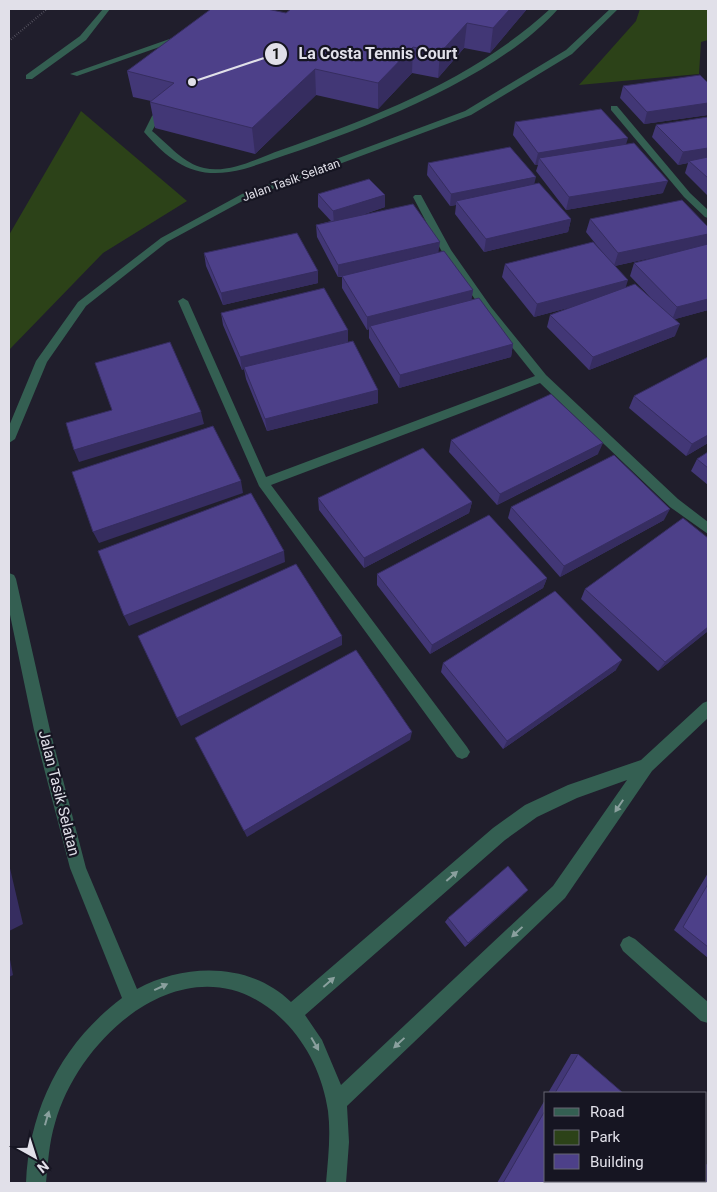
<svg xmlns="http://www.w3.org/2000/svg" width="717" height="1192" viewBox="0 0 717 1192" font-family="Roboto,sans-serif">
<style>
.green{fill:#2c4218}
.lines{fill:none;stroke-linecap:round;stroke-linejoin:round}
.path{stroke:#6f6d79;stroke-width:2;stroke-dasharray:0.5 2;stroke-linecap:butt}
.service{fill:#345f52;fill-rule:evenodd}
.minor{fill:#345f52;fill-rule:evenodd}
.wall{fill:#423776;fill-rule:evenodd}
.shaded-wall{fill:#362d60}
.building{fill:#4d4089;stroke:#362d60}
.oneway{fill:#8aa09e}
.labels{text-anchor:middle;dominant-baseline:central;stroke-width:4.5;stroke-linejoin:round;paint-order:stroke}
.far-street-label{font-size:12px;fill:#e1e0e9;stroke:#161522}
.street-label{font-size:15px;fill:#e1e0e9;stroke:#161522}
.leader{fill:none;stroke:#e1e0e9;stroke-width:2}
.callout-dot{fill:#e1e0e9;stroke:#161522;stroke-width:2}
.mark-label{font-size:15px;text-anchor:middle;font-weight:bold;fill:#111}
.callout-label{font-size:16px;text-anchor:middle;font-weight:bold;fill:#e1e0e9;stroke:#161522;stroke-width:4.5;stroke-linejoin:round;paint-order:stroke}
</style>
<rect width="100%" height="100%" fill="#201e2c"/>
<!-- green -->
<path class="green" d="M640,9H708V40L701,42L699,74L579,85L636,21Z
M81,111L187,201L103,253L9,350V235Z"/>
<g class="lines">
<!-- path -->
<path class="path" d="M9,41L47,9"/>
<!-- service -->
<path class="service" d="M103,9H110L86,40L32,79H26V75L80,36Z
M550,9H558C492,84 338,139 244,169C198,181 174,166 144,132L152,116L163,105H169L170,107L159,119L152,131C168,144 184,164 204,168C229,174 258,158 281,150C377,116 474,79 550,9Z
M178,36L185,38L77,76L70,74Z"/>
<!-- minor -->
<path class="minor" d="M610,9H618L572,54L471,115L248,198L167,242L86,306L47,362L15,439L9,443V426L36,361L78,302L161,238L242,194L465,111L566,50Z
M611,106H617L690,193L708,210V218L705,217L684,197L611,110Z
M415,195H421L451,250L491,307L546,375L678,499L708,522V534L670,507L540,383L271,485L467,747L470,752L467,757L462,759L457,757L259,486L178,301L183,298L188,301L266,477L535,376L483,311L441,250L413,197Z
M9,573L14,575L16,579L50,730L86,868L137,989C185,963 250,962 291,1002L493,828L525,805L568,785L641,760L703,703L708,701V718L652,771L565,898L347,1106L349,1142L346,1183H326C328,1159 331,1135 328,1111C323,1077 308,1045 284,1021C196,934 81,1030 55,1123C49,1143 48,1163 46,1183H26C29,1109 62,1043 122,998L70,868L34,730L9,610ZM627,780L553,886L341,1085L322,1040L305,1015L505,840L537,817L577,798Z
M629,936L635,939L708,1002V1023L701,1021L623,951L620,945L623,939Z"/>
</g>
<!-- wall -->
<path class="wall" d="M527,9L490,53L464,48L438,78L412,73L378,109L316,95L255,154L155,128L150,102L151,101L133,97L127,71L286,13Z
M708,83V115L644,124L620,98L623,86Z
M708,117V196L685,173L688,163L678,165L652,137L656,125Z
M515,122L626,144L663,193L566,210L536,171L538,165H535L513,135Z
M428,163L534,184L571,219L568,232L484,252L455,214L456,205L450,206L427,175Z
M318,194L385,207L359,216L439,252L473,290L471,299L513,344L511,357L399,388L369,338V329L367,330L342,288V277H338L317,237L316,225L331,221L318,207Z
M590,219L708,227V310L675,319V336L589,370L547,327L550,315L575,306L534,317L502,277L505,264L607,258L586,232ZM668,254L634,263L630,276L651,298L626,287L615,266Z
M204,253L318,283L223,305L206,266Z
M221,313L348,330V342L378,403L267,431L246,379L244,369L242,370L223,325Z
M634,396L708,443L686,456L629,408Z
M451,440L598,454L497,505L449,452Z
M708,452V485L691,471L697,459Z
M318,498L472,502L469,513L364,568L319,510Z
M511,507L664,520L560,577L508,518Z
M708,538V631L658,671L581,599L585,589Z
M377,574L547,578L543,588L430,654L377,585Z
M443,663L616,670L503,749L441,672Z
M708,873V958L674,930Z
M523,895L465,947L445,922L448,918Z
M571,1054H578L623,1093H548Z
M546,1098V1181L707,1183H497Z"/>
<!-- shaded-wall -->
<path class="shaded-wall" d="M510,9H527L490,53L493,28Z
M467,23L464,48L438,78L440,53Z
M413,47L412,73L378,109V83Z
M315,69L316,95L255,154L252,128Z
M708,103V115L644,124L647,112Z
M628,138L624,151L539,158L538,165H535L538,153Z
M708,148V160L689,161L688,163L678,165L683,152Z
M536,177L533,189L456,201V205L450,206L451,194Z
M668,181L663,193L566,210L569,197Z
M385,195V207L334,224L333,211Z
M571,219L568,232L484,252L486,239Z
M708,234V246L614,266L618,253Z
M440,242L438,255L338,277V265Z
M318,271V283L223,305L221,293Z
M628,280L624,293L534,317L537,304Z
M473,290L471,303L370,326L369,329L367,330V317Z
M708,299V310L672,320L677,307Z
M680,324L675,336L589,370L593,357Z
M348,330V342L244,367V369L242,370L240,357Z
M513,344L511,357L399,388L400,375Z
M378,390V403L267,431L265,419Z
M201,412L204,424L79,462L74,450Z
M708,435V443L686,456L692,444Z
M603,443L598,454L497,505L500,494Z
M241,481L243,493L99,543L93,532Z
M472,502L469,513L364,568V558Z
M670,509L664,520L560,577L564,566Z
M284,551L285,562L129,626L124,616Z
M547,578L543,588L430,654L432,645Z
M708,627V631L658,671L665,662Z
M342,636V645L181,726L177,718Z
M622,660L616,670L503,749L507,741Z
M412,732L410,740L247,837L244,831Z
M9,864L23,924L9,931Z
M9,954L13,975L9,977Z"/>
<!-- building -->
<path class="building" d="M211,9H267L286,13L291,9H510L493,28L467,23L440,53L413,47L378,83L315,69L252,128L150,102L174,83L127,71Z
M700,75L708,83V103L647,112L623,86Z
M601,109L628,138L538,153L515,122Z
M708,117V148L683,152L656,125Z
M634,143L668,181L569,197L539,158Z
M510,147L536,177L451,194L428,163Z
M708,157V178L689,161Z
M369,179L385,195L333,211L318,194Z
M539,183L571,219L486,239L456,201Z
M682,200L708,227V234L618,253L590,219Z
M413,204L440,242L338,265L316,225Z
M297,233L318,271L221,293L204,253Z
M593,242L628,280L537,304L505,264Z
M708,244V299L677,307L634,263Z
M444,251L473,290L367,317L342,276Z
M635,284L680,324L593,357L550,315Z
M324,288L348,330L240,357L221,313Z
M479,298L513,344L400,375L370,326Z
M353,341L378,390L265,419L244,367Z
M170,342L201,412L74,450L66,423L112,410L95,363Z
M708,357V435L692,444L634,396Z
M551,394L603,443L500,494L451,440Z
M213,426L241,481L93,532L72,472Z
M423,448L472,502L364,558L318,498Z
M708,452V468L697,459Z
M614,455L670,509L564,566L511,507Z
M251,493L284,551L124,616L98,551Z
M489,515L547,578L432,645L377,574Z
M683,518L708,538V627L665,662L585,589Z
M296,564L342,636L177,718L138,636Z
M555,591L622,660L507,741L443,663Z
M356,650L412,732L244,831L195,738Z
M508,866L528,890L468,943L448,918Z
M708,884V947L683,927Z
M578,1054L623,1093H555Z
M546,1109V1181H706V1164L708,1166V1180L707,1183H503Z"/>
<!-- one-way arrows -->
<defs><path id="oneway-solid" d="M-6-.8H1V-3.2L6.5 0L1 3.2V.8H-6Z" transform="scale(1.25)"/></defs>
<g class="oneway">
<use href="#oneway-solid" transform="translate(619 806) rotate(124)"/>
<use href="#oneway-solid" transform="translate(452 876) rotate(-41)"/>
<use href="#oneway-solid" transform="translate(517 932) rotate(137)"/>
<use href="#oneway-solid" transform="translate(329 982) rotate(-41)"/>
<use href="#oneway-solid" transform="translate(161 987) rotate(-25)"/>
<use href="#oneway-solid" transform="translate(399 1043) rotate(137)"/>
<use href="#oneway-solid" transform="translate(315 1044) rotate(60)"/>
<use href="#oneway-solid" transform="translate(47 1118) rotate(-74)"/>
</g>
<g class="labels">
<!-- far-street labels -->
<g class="far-street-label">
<text transform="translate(291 180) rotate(-20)">Jalan Tasik Selatan</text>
</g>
<!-- street labels -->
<g class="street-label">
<text transform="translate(59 793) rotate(76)">Jalan Tasik Selatan</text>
</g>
</g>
<!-- callouts -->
<path class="leader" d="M192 82L276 54"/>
<g class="callout-dot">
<circle cx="192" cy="82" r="5"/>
<circle cx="276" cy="54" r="12"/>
</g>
<g class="mark-label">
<text x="276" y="59">1</text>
</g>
<g class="callout-label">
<text x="378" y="59">La Costa Tennis Court</text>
</g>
<!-- border -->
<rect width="717" height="1192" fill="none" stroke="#e1e0e9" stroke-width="20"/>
<!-- legend -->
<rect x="544" y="1092" width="162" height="90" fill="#161522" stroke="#676672"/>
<rect x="554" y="1108" width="25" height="8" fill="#345f52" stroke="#676672"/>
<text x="590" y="1117" font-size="15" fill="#e1e0e9">Road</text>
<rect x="554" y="1130" width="25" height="15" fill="#2c4218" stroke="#676672"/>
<text x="590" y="1142" font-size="15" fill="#e1e0e9">Park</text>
<rect x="554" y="1154" width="25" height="15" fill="#4d4089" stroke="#676672"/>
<text x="590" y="1167" font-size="15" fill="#e1e0e9">Building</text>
<!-- north arrow -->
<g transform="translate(35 1157) rotate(141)" stroke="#161522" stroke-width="4" paint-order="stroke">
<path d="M0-4L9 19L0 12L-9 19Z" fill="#e1e0e9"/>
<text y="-8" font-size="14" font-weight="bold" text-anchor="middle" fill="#e1e0e9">N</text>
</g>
</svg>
